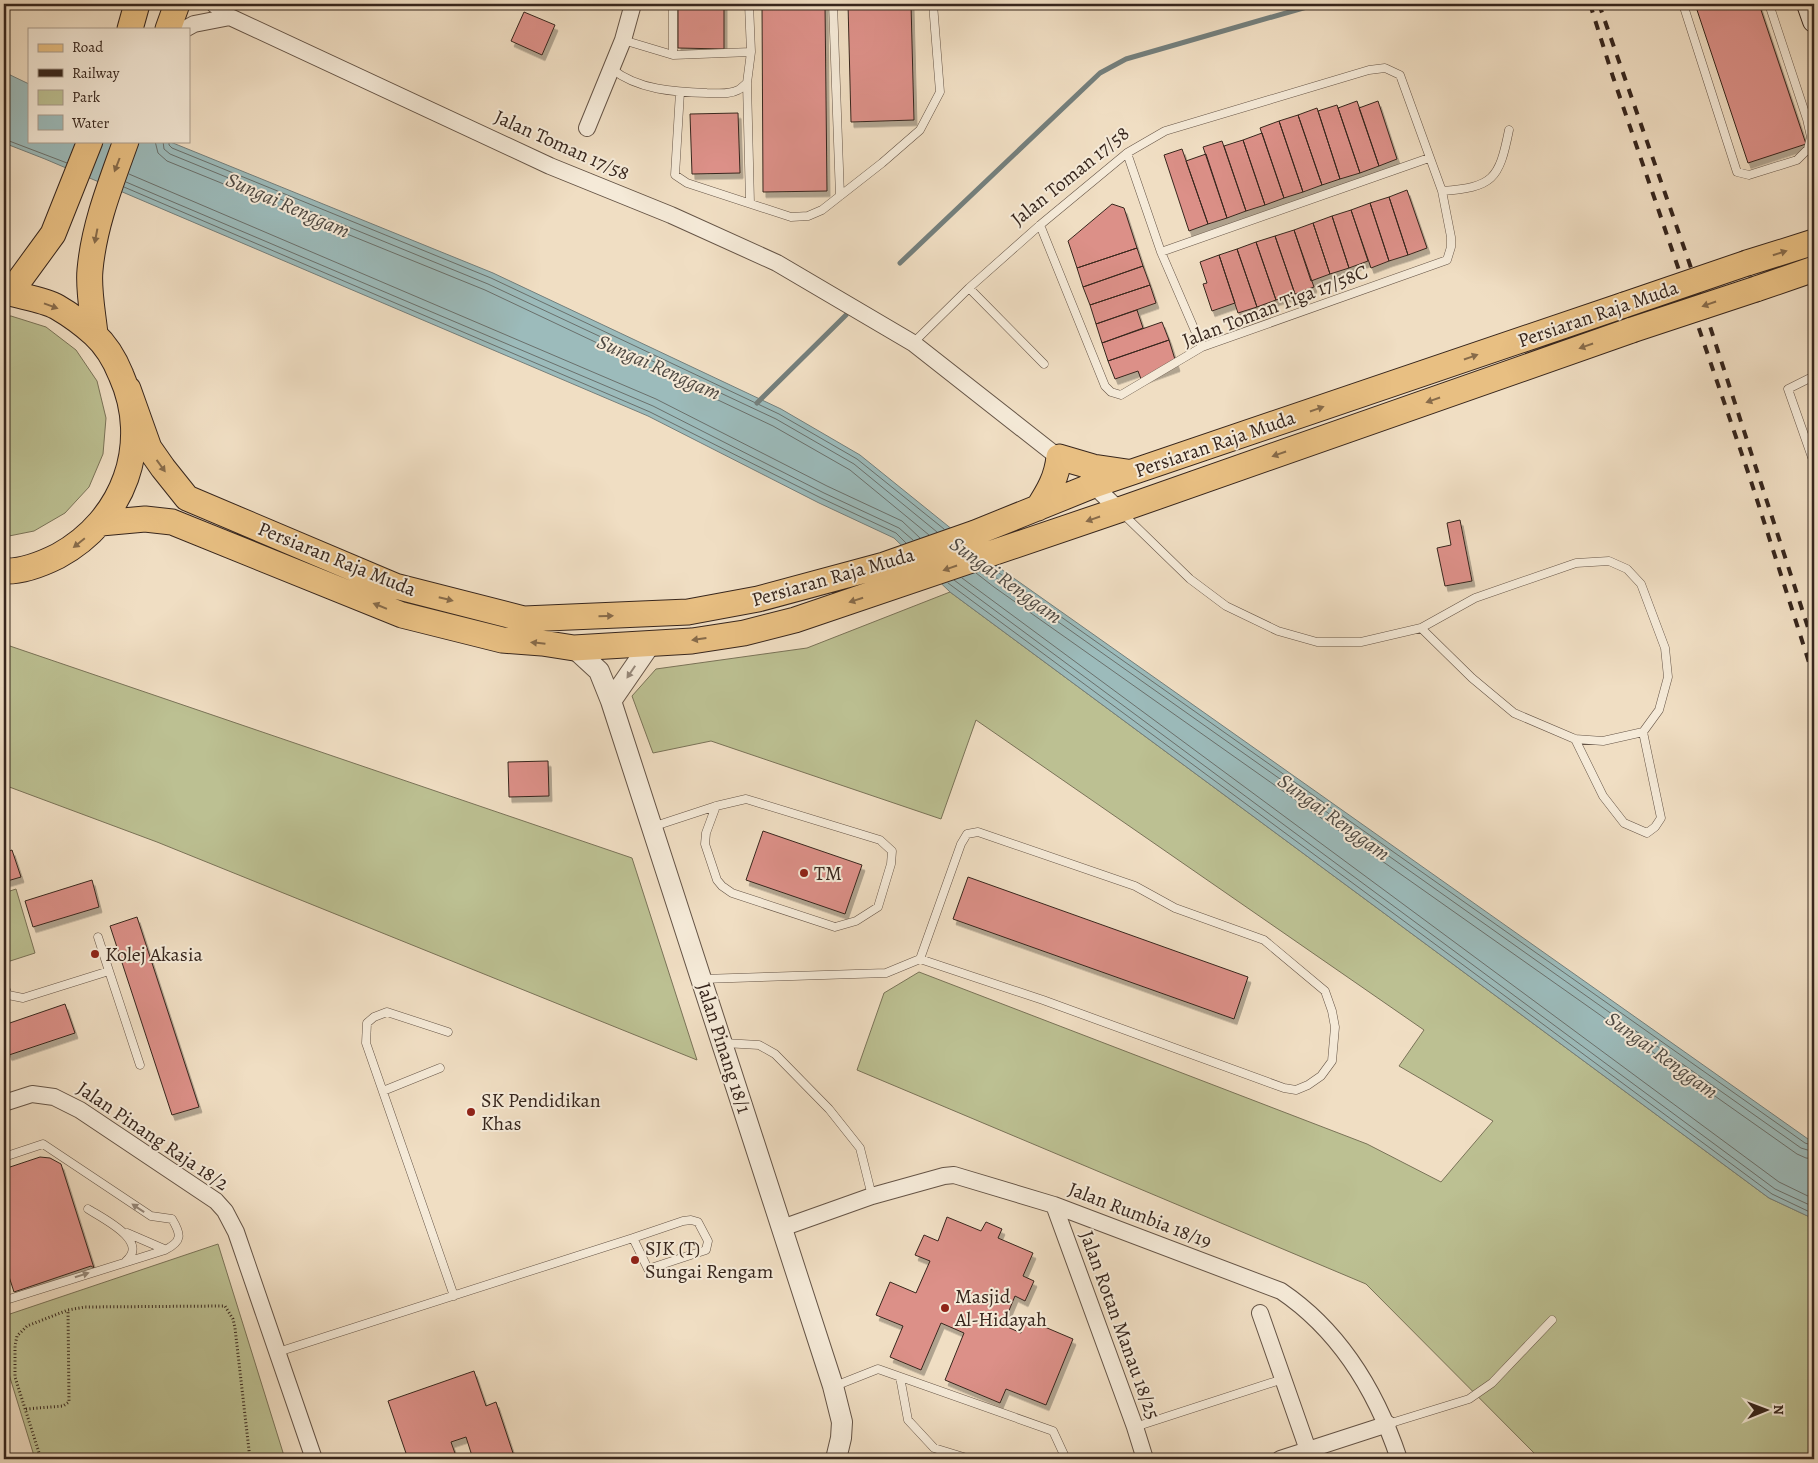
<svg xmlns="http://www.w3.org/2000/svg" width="1818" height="1463" viewBox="0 0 1818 1463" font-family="Alegreya,serif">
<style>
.green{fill:#bcc092;stroke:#7a7358}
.water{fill:#9cbbbb;stroke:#747f7c}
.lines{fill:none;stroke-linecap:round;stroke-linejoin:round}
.shore{stroke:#6a706c;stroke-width:1}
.stream{stroke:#747f7c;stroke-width:5}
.building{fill:#dc9088;stroke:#37261d;filter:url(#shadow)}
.service-casing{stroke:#655446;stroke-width:9}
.minor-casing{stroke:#655446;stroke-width:18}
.tertiary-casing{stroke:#655446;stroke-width:22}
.secondary-casing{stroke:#37261d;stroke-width:24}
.primary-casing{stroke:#37261d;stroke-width:27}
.path{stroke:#37261d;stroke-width:3;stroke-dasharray:1 2.5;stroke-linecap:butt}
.service{stroke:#f5ead8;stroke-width:8}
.minor{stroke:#f5ead8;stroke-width:16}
.tertiary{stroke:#f5ead8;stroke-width:20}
.secondary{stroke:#f5ead8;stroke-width:22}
.primary{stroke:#e8bf82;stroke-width:25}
.rail{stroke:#37261d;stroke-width:4;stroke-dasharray:9 9;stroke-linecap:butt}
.primary-bridge-casing{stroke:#37261d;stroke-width:27;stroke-linecap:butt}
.primary-bridge{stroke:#e8bf82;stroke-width:25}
.oneway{fill:#876b4a}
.oneway2{fill:#96887a}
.poi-dot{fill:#8f2418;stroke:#f5ead8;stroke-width:2}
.labels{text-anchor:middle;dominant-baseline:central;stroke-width:4;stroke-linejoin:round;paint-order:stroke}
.street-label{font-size:20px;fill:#37261d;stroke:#f5ead8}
.poi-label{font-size:20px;fill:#37261d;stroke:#f5ead8;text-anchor:start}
.water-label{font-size:21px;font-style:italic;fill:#504b44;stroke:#f5ead8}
</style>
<defs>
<filter id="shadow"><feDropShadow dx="3" dy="5.5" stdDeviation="0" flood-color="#0004"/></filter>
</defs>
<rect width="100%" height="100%" fill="#f0dec3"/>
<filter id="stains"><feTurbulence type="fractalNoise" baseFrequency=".004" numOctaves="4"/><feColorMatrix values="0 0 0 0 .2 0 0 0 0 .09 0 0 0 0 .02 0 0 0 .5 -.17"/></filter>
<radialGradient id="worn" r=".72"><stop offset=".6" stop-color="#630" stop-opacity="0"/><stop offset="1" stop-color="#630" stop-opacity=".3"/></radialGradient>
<!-- green -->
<path class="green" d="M4,316H11L46,327L76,350L97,381L106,418L103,454L89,487L65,513L34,531L4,537Z
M950,592L1769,1198L1814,1219V1459H1540L1366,1284L857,1070L884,993L919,972L1367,1144L1441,1182L1493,1121L1399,1066L1424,1030L976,720L941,819L711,741L653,753L632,696L656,669L807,648Z
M4,644L632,858L697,1060L157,842L4,785Z
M16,889L35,953L4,963V893Z
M218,1244L285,1459H35L4,1358V1316Z"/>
<!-- water -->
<path class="water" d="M4,72L29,84V141H168L493,273L781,409L860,455L1005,572L1808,1139L1814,1141V1219L1769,1198L950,592L894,538L819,503L648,416L45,159L4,143Z"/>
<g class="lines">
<!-- shore -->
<path class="shore" d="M4,139L67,163
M155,141L158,153L167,161L485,290L773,426L850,470L929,535
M163,141L164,149L170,154L488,284L776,419L854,464L937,532
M169,141V145L172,148L491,278L779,414L857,459L944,529
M129,174L656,399L827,486L902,521L920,538
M126,182L653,406L824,493L899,528L913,540
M124,187L650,412L821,498L896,533L906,543
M992,568L1805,1143L1814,1146
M985,570L1801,1148L1814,1152
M976,573L994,587L1797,1154L1806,1158L1814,1159
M962,578L1779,1182L1814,1199
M954,580L1775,1189L1814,1207
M948,583L1772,1194L1814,1214"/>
<!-- stream -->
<path class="stream" d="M900,263L1100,73L1126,59L1317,4
M757,403L846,315"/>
</g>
<!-- building -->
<path class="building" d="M678,4H724V49L678,48Z
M762,4H825L827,191L763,192Z
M848,4H911L914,120L851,122Z
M1695,4H1759L1806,144L1748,163Z
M524,12L555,25L542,55L511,41Z
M1357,101L1379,166L1360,173L1338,108Z
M1378,101L1397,159L1379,166L1359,108Z
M1337,105L1360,173L1340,179L1318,111Z
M1317,108L1340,179L1322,185L1298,115Z
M738,113L740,173L692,174L690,114Z
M1298,115L1322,185L1303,192L1279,121Z
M1279,121L1303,192L1284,198L1260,128Z
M1262,133L1284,198L1265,205L1243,140Z
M1243,140L1265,205L1246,211L1224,146Z
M1222,141L1246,211L1227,218L1203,147Z
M1182,149L1208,224L1189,231L1164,155Z
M1206,154L1227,218L1208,224L1186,161Z
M1407,190L1427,248L1408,255L1389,197Z
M1389,197L1408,255L1389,261L1370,203Z
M1370,203L1389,261L1371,268L1351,210Z
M1112,204L1124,208L1137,248L1077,268L1068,241Z
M1351,210L1368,261L1349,268L1332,216Z
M1332,216L1349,268L1330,274L1313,223Z
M1313,223L1330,274L1311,281L1294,230Z
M1294,230L1314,287L1295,294L1275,236Z
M1275,236L1295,294L1276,300L1256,242Z
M1256,242L1276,300L1257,307L1237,249Z
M1137,248L1143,266L1083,287L1077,268Z
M1237,249L1257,307L1238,313L1219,255Z
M1219,255L1235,303L1212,311L1203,284L1207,283L1200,262Z
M1143,266L1150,285L1090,305L1083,287Z
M1150,285L1156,303L1096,324L1090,305Z
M1137,310L1143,328L1102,343L1096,324Z
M1162,322L1169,340L1108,361L1102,343Z
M1169,340L1177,366L1141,379L1138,371L1115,379L1108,361Z
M1460,520L1472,581L1445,586L1437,548L1451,545L1447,523Z
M548,761L549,796L509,797L508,762Z
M763,831L862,865L845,914L746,880Z
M12,850L21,877L4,882V853Z
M968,877L1248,977L1234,1019L953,919Z
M92,880L99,907L33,927L25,901Z
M137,917L199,1107L172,1115L110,926Z
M65,1004L75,1033L9,1055L4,1040V1025Z
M40,1157L50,1158L61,1164L94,1268L91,1266L14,1292L4,1261V1169Z
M947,1217L981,1231L986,1222L1002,1229L998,1238L1033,1253L1023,1276L1034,1281L1025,1301L1015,1296L1003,1325L1021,1333L1026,1319L1073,1339L1046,1405L1006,1389L1000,1403L945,1380L964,1333L941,1323L921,1370L890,1357L903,1326L876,1315L890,1282L916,1293L930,1261L915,1255L924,1235L938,1241Z
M474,1371L486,1406L496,1402L515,1459H473L466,1437L451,1442L457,1459H408L388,1401Z"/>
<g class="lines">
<!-- service casing -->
<g class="service-casing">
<path id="service" d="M673,4V55
M732,4H749
M833,4L840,196
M1683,4L1737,172L1749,175L1797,160L1808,149L1811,137L1807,119L1769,4
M623,40L673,55L751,52
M612,69C638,90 675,92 707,93C717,93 729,95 738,90C741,89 744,85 747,83L751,52L749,4
M747,83L750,203
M680,92L675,175L687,183L791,217L808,216L822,210L882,163L920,130L940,92L933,4
M1127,153L1161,252L1202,347
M1442,191C1493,187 1499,180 1509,130
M1161,252L1429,158
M969,288L1044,364
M913,343L969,288L1040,225L1127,153L1165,131L1369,70L1385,68L1400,75L1442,191L1451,237V247L1447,260L1202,347L1121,395L1111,392L1105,386L1040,225
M1814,376L1788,389L1814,463
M1122,513L1190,579L1226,606L1278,631L1317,642H1361L1421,628L1475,598L1576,563L1609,561L1627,569L1641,584L1665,648L1668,677L1659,710L1643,732L1603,741L1575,739L1514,713L1472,678L1421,628
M1575,739L1603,796L1624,823L1647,833L1655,827L1661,818L1643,732
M652,827L716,806L746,799L880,840L892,851L891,864L878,907L856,921L835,927L732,893L722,886L717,880L705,844L706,833L716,806
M98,937L109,971
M702,979L886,973L920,959L961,844L967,834L978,832L1135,886L1175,908L1264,940L1325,991L1332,1011L1335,1027L1332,1061L1321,1076L1308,1085L1296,1090L1284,1088L1043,1000L920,959
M4,985L8,995L23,998L109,971L140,1065
M448,1032L387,1012L374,1017L367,1023L366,1043L454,1296
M724,1043L759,1045L775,1054L829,1109L860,1148L872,1196
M383,1091L440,1068
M4,1157L43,1144L151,1216L172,1219C181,1234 183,1241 165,1250L6,1300L4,1293
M88,1209C102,1218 150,1241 126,1261
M691,1220L698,1222L708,1241L706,1250L648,1269L633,1238L683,1221Z
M127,1233L164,1249
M278,1352L633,1238
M900,1377L908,1420L934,1448L970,1459
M835,1386L878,1369L1053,1431L1066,1459
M1388,1424L1469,1399L1492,1383L1552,1320
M1135,1427L1283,1379"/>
</g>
<!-- minor casing -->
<g class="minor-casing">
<path id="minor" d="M214,4L230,17L550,166L671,215L777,263L913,343L1067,464
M185,29L194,24L230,17
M587,128L623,40L633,4
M1088,480L1119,510
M4,1103L32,1094L54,1097L80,1110L216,1201L225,1211L236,1232L314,1459
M1054,1205L1135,1427L1145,1459
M782,1228L872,1196L944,1176L954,1175L1054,1205L1281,1291C1340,1331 1377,1393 1399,1459
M1260,1313L1308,1450
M1280,1459L1388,1424"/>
</g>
<!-- tertiary casing -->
<g class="tertiary-casing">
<path id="tertiary" d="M574,648L599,671L611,701L833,1386L842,1422L841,1438L836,1459
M611,701L651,643"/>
</g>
<!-- secondary casing -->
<g class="secondary-casing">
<path id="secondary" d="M1808,4L1814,21"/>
</g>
<!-- primary casing -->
<g class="primary-casing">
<path id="primary" d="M130,29L137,4
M168,29L177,4
M1747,263L1814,242
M1756,289L1814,269
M10,293L53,234L90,141
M4,294L10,293C24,297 45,300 57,307C69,314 83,324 94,334C106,345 115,360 121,375C152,444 124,520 58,556C42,564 22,572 4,571
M95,334C93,314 88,289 90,270C94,225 111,183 126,141
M128,389L149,448L163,468L187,498L395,586L524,619L688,612L758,599L884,565L975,533L1094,485L1624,305
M1038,508C1049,491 1057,477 1059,457L1093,467L1127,472
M101,523L145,519L172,522L402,615L502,640L542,643L574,648L692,641L744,633L795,620L1119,510L1632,330"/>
</g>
<!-- path -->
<path class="path" d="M26,1409L63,1406L69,1402L68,1310
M41,1459L15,1377V1346L17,1336L27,1326L68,1310L85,1307L225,1306L233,1319L235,1328L250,1459"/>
<!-- service -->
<use href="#service" class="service"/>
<!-- minor -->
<use href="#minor" class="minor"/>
<!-- tertiary -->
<use href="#tertiary" class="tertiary"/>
<!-- secondary -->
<use href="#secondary" class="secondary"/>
<!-- primary -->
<use href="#primary" class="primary"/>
<!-- rail -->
<path class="rail" d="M1590,4L1613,77L1750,478L1814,678
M1599,4L1689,262L1814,646"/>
<!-- primary-bridge casing -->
<g class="primary-bridge-casing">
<path id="primary-bridge" d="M1624,305L1747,263
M1632,330L1756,289"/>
</g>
<!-- primary-bridge -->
<use href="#primary-bridge" class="primary-bridge"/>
</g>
<!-- one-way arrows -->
<defs><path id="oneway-solid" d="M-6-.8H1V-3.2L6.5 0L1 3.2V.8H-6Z" transform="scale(1.25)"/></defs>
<g class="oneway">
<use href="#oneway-solid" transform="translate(117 165) rotate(111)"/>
<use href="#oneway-solid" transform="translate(96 236) rotate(101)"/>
<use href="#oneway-solid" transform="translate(1780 253) rotate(-17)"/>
<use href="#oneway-solid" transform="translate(1709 304) rotate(161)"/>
<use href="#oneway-solid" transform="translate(51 306) rotate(20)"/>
<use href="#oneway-solid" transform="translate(1586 346) rotate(161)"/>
<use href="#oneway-solid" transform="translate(1471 357) rotate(-19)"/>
<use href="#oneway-solid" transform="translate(1433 400) rotate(161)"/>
<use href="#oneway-solid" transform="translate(1317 409) rotate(-19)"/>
<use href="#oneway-solid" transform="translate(1279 454) rotate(161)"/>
<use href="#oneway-solid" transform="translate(161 466) rotate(54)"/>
<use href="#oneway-solid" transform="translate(1093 519) rotate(161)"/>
<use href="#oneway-solid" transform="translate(79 543) rotate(141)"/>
<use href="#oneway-solid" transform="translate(950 568) rotate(161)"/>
<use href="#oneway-solid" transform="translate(446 599) rotate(14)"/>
<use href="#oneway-solid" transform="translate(856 600) rotate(162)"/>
<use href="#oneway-solid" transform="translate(380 606) rotate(-158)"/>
<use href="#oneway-solid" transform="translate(606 616) rotate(-2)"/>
<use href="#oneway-solid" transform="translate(699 639) rotate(172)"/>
<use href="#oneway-solid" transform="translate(538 643) rotate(-174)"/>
</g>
<g class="oneway2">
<use href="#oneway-solid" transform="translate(631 672) rotate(124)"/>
<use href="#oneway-solid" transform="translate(138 1208) rotate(-146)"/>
<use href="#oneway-solid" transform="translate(82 1275) rotate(-18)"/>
</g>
<!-- markers -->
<g class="poi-dot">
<circle cx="804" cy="873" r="5"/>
<circle cx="95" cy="954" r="5"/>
<circle cx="471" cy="1112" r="5"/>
<circle cx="635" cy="1260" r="5"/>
<circle cx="945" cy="1308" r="5"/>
</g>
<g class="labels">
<!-- street labels -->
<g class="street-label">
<text transform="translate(562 145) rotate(24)">Jalan Toman 17/58</text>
<text transform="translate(1070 176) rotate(-39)">Jalan Toman 17/58</text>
<text transform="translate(1275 306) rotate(-21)">Jalan Toman Tiga 17/58C</text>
<text transform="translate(1598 314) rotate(-19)">Persiaran Raja Muda</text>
<text transform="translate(1215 444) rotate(-19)">Persiaran Raja Muda</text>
<text transform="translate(337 559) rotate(22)">Persiaran Raja Muda</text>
<text transform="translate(833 577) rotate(-16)">Persiaran Raja Muda</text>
<text transform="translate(724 1048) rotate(72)">Jalan Pinang 18/1</text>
<text transform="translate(153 1136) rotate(34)">Jalan Pinang Raja 18/2</text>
<text transform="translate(1140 1215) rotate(21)">Jalan Rumbia 18/19</text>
<text transform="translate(1120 1325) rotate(70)">Jalan Rotan Manau 18/25</text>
</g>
<!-- poi labels -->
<g class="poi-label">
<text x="814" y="873">TM</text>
<text x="105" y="954">Kolej Akasia</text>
<text x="481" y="1100">SK Pendidikan<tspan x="481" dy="23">Khas</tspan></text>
<text x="645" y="1248">SJK (T)<tspan x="645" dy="23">Sungai Rengam</tspan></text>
<text x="955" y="1296">Masjid<tspan x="955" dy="23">Al-Hidayah</tspan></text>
</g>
<!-- water labels -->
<g class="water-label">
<text transform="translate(288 205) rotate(24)">Sungai Renggam</text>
<text transform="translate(659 367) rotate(24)">Sungai Renggam</text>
<text transform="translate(1006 580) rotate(36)">Sungai Renggam</text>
<text transform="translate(1334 817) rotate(36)">Sungai Renggam</text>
<text transform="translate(1662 1055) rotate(36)">Sungai Renggam</text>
</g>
</g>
<!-- margin -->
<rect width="1818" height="1463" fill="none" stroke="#f0dec3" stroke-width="20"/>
<rect x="5" y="5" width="1808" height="1453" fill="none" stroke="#37261d" stroke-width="2.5"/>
<rect x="10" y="10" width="1798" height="1443" fill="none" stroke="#37261d"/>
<!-- legend -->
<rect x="28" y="28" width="162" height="115" fill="#f5ead8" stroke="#a99c8d"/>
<rect x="38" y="44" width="25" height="8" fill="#e8bf82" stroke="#a99c8d"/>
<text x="72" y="52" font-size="15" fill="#37261d">Road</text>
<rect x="38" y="69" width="25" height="8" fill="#37261d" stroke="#a99c8d"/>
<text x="72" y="78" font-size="15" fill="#37261d">Railway</text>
<rect x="38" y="90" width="25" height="15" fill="#bcc092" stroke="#a99c8d"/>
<text x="72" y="102" font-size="15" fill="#37261d">Park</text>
<rect x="38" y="115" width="25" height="15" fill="#9cbbbb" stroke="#a99c8d"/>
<text x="72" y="128" font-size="15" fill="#37261d">Water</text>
<!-- north arrow -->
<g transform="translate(1766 1410) rotate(89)" stroke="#f5ead8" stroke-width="4" paint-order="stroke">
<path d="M0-4L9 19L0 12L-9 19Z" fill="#37261d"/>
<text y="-8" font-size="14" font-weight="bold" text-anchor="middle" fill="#37261d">N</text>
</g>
<rect width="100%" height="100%" filter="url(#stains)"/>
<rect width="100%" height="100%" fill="url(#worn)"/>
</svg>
